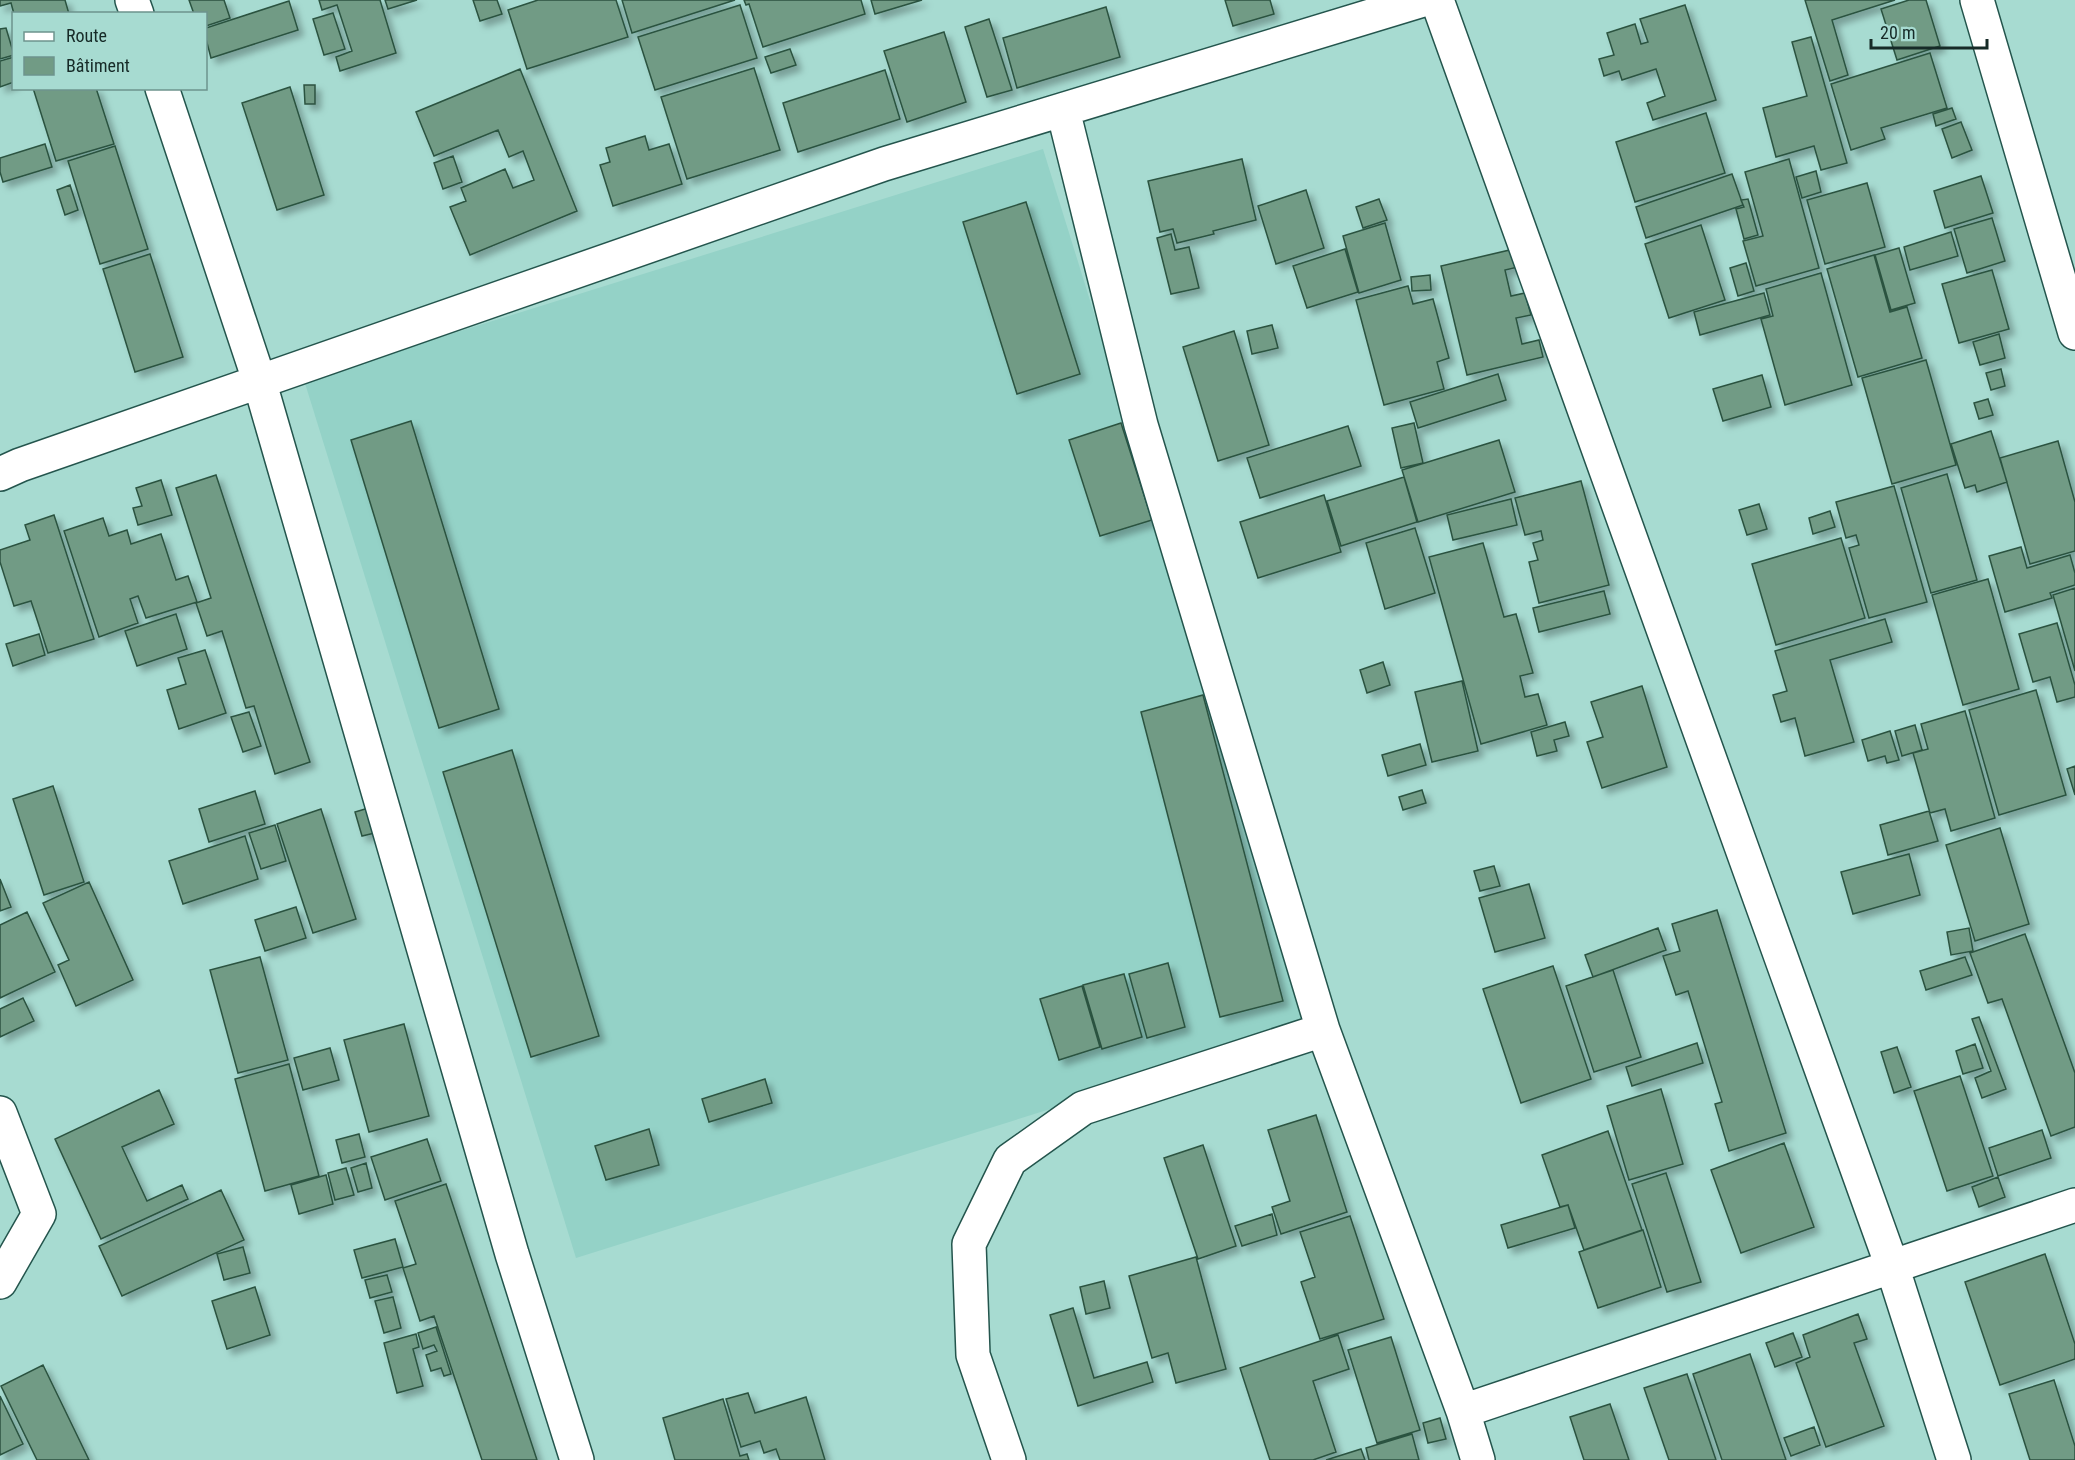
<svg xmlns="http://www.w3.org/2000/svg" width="2075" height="1460" viewBox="0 0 2075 1460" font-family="'Roboto Condensed',sans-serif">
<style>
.built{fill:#94d2c7}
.building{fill:#719b85;stroke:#2c5340;stroke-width:1.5;filter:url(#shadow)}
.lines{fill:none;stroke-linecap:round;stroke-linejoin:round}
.minor-casing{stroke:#24554d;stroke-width:36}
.minor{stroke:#fff;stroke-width:33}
</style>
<defs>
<filter id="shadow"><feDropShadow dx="5.5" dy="5.5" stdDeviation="3" flood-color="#0004"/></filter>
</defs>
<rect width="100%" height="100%" fill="#a7dbd1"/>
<!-- built -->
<path class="built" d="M1043,149L1315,1026L576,1258L304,380Z"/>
<!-- building -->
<path class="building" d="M0,0H65L69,14H14L11,3L0,6Z
M189,0H224L230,18L206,26V14H194Z
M319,0H380L396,53L340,71L336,57L352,51L337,5L322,10Z
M385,0H417L388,9Z
M473,0H497L502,14L480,21Z
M538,0H616L628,37L527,69L508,10Z
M622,0H735L632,33Z
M744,0H861L865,14L763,47L749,4L746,5Z
M871,0H922L875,14Z
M1225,0H1270L1274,14L1233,26Z
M1805,0H1895L1832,20L1848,75L1830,81Z
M1909,0H1926L1940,46L1897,60L1881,9Z
M289,1L298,30L211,58L206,39V28Z
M740,5L757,58L655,90L638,37Z
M1685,5L1716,100L1653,120L1647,103L1665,96L1656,69L1622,80L1619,71L1604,76L1599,59L1614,55L1607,33L1635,24L1641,44L1648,42L1640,19Z
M1106,7L1120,57L1017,88L1003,38Z
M333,13L345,49L324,55L313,19Z
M989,19L1012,90L987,97L965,27Z
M6,28L14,55L0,59V29Z
M944,32L966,102L907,122L884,51Z
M1811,37L1847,163L1821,170L1814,146L1776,157L1763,108L1807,96L1792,42Z
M790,49L796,65L771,73L765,57Z
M1930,53L1947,108L1881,128L1885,139L1851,150L1831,84Z
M14,57V82L0,87V61Z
M754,68L780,150L687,179L661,97Z
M520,69L577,211L470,255L450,207L466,201L461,188L505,169L513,188L534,180L523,151L509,157L498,130L434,156L416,112Z
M885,70L900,119L798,152L783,103Z
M304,85H315V104H305Z
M290,87L324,195L277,210L242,103Z
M33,88H96L114,144L56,161Z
M1952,108L1956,119L1936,126L1933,114Z
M1706,113L1725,173L1635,202L1616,142Z
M1961,122L1972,150L1952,158L1942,129Z
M645,136L649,150L669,144L682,184L613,206L600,165L610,162L606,148Z
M45,144L52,167L3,182L0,172V158Z
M115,146L148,249L100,264L68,161Z
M453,156L462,182L443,189L434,163Z
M1242,159L1256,220L1213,231L1214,234L1177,243L1173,229L1160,232L1148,181Z
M1789,159L1819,268L1756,286L1743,241L1763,236L1745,172Z
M1816,171L1821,192L1802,198L1796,177Z
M1732,174L1743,205L1646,238L1636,207Z
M1981,176L1993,213L1945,228L1934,191Z
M1867,183L1885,247L1825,264L1807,200Z
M70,185L78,210L65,215L57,190Z
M1306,190L1324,248L1276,264L1258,206Z
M1379,199L1387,220L1363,228L1356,207Z
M1748,199L1758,235L1744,239L1736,209L1744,207L1741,200Z
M1026,202L1080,374L1017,394L963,222Z
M1992,218L2005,261L1967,273L1954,229Z
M1385,223L1401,280L1359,293L1343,236Z
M1701,225L1725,300L1669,318L1645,244Z
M1951,232L1958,256L1910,270L1904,247Z
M1171,234L1175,250L1189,247L1199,288L1171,294L1157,238Z
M1899,248L1915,303L1891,310L1875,255Z
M1345,249L1358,292L1307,308L1293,266Z
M1514,249L1518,267L1505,270L1511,296L1525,293L1531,315L1516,318L1522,344L1539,340L1543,357L1467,375L1441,266Z
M150,254L183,357L135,372L103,269Z
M1874,255L1890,312L1907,307L1922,358L1858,377L1827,269Z
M1746,263L1754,291L1738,296L1730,268Z
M1992,270L2009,329L1959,343L1942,284Z
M1821,273L1852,385L1785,405L1761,319L1773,316L1766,289Z
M1430,275L1431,290L1412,291L1411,277Z
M1408,286L1413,304L1433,299L1449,358L1437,362L1444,389L1384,405L1356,300Z
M1764,293L1770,315L1700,335L1694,312Z
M1272,325L1278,348L1252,354L1247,331Z
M1234,331L1269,445L1218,461L1183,347Z
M1999,334L2005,358L1980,365L1973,342Z
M1926,360L1956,465L1892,484L1862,378Z
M2001,369L2005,386L1991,390L1986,373Z
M1498,374L1506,400L1418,428L1410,402Z
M1762,375L1771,407L1723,421L1713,389Z
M1988,399L1993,415L1979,419L1974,403Z
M411,421L499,709L439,728L351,440Z
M1121,423L1152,520L1100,536L1069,440Z
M1414,423L1423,463L1401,468L1392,428Z
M1348,426L1361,466L1260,498L1247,458Z
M1991,431L2007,482L1977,492L1975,485L1965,488L1951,444Z
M1499,440L1515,492L1418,522L1402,470Z
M2058,441L2075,502V551L2030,564L2000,458Z
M1947,474L1977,580L1931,593L1901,488Z
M216,475L310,762L275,774L254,706L246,708L222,631L207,636L196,603L211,598L176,488Z
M1404,477L1417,522L1341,546L1327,501Z
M161,480L172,515L138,525L133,508L142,506L136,488Z
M1581,481L1609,585L1539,603L1529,562L1538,560L1533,543L1543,540L1541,531L1525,535L1515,498Z
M1894,486L1927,602L1869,618L1849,548L1859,545L1856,535L1846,538L1836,502Z
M1324,495L1341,552L1258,578L1240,522Z
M1511,499L1517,525L1453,540L1447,515Z
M1759,504L1767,529L1747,535L1739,510Z
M1830,511L1835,527L1813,534L1809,518Z
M54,515L94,639L48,653L31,601L14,606L0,562V550L30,540L25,525Z
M103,518L109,536L127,530L131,544L161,534L176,580L188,576L197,602L146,618L138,596L130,599L138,623L99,637L64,531Z
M1415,528L1435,593L1385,609L1366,543Z
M1841,538L1865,618L1776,645L1752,564Z
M1483,543L1504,617L1516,614L1533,673L1520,676L1525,697L1538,694L1547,725L1481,744L1429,557Z
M2021,547L2027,568L2070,555L2075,573V585L2050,593L2052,598L2005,612L1989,556Z
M1988,579L2019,689L1963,705L1932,595Z
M2075,588V671L2053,595Z
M1604,591L1610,614L1539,632L1533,608Z
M176,614L187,649L137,666L125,631Z
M1885,619L1892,642L1830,660L1854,742L1805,756L1795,718L1781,722L1773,695L1787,691L1775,651Z
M2057,623L2075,685V697L2057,702L2050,677L2033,682L2019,634Z
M39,634L45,655L13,666L6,644Z
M205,650L226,713L179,729L167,690L186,684L178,658Z
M1383,662L1390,685L1367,693L1360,670Z
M1462,681L1478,751L1432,762L1415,692Z
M1642,686L1667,767L1602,788L1587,742L1603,737L1591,702Z
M2036,690L2066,795L1999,815L1969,710Z
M1203,695L1283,1001L1220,1017L1141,712Z
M1965,711L1995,818L1951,831L1945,809L1930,813L1913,753L1928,749L1921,724Z
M249,712L261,746L243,752L231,717Z
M1565,722L1569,736L1554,740L1557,751L1537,756L1531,732Z
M1915,725L1922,750L1902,756L1895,731Z
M1890,731L1899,760L1887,763L1885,756L1868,761L1862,740Z
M1420,744L1426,765L1388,776L1382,755Z
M512,750L599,1036L531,1057L443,772Z
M2075,766V795L2067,769Z
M53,786L84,882L44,895L13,799Z
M1422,790L1426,803L1403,810L1399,797Z
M255,791L265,824L209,842L199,809Z
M372,807L379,832L362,836L355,812Z
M321,809L356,919L313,933L277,824Z
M1929,811L1938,841L1888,855L1880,825Z
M275,825L286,861L261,869L249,833Z
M2000,828L2029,924L1975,941L1946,845Z
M245,836L258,879L183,904L169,861Z
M1909,854L1920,895L1853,914L1841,872Z
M1494,866L1500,886L1480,891L1474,871Z
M0,879L11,907L0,911Z
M89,882L133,980L76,1006L58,965L69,960L43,903Z
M1529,884L1545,938L1495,952L1479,898Z
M296,907L306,938L265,951L255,920Z
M1717,910L1786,1133L1729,1151L1715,1104L1722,1102L1688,991L1676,995L1663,956L1680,951L1672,924Z
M27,912L55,972L0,998V925Z
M1658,928L1666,950L1593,977L1585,955Z
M1969,928L1973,951L1951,955L1947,932Z
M2025,934L2075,1073V1127L2051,1136L2002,999L1988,1003L1970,953Z
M260,957L288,1060L238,1073L210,970Z
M1965,957L1972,975L1926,990L1920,971Z
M1168,963L1185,1027L1147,1038L1129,974Z
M1553,966L1591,1079L1521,1103L1483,989Z
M1613,970L1641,1057L1594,1072L1566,986Z
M1124,974L1142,1037L1102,1049L1083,985Z
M1082,986L1100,1047L1059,1060L1040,999Z
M23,998L34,1021L0,1037V1009Z
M1979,1017L2006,1089L1982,1098L1975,1078L1991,1071L1972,1019Z
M404,1024L429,1116L369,1132L344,1040Z
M1697,1043L1703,1063L1632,1086L1626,1067Z
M1975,1044L1983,1068L1963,1074L1956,1051Z
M1897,1047L1911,1087L1894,1093L1881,1052Z
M330,1048L339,1080L303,1090L294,1058Z
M289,1064L319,1176L265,1191L235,1079Z
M1960,1076L1993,1176L1947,1191L1914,1091Z
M765,1079L772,1103L709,1122L702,1099Z
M1661,1089L1683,1164L1629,1180L1607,1106Z
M159,1090L174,1124L122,1147L147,1201L182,1185L188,1199L101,1239L55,1139Z
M1316,1115L1347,1212L1281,1234L1272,1207L1290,1201L1268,1130Z
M649,1129L659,1165L606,1180L595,1146Z
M2042,1130L2051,1158L1998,1176L1989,1148Z
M1608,1131L1642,1230L1584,1250L1568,1205L1560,1207L1542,1155Z
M359,1134L365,1157L342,1163L336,1140Z
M427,1139L441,1181L385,1200L371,1157Z
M1784,1143L1814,1227L1741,1253L1711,1170Z
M1203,1145L1236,1246L1198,1259L1164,1158Z
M366,1163L372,1188L358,1192L351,1168Z
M346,1168L354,1195L335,1200L328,1173Z
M1666,1173L1701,1282L1667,1292L1632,1184Z
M326,1175L333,1204L299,1214L291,1185Z
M1998,1177L2005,1197L1979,1207L1972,1187Z
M446,1184L537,1460H482L434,1316L420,1321L403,1268L416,1264L395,1201Z
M221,1190L244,1240L122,1296L99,1246Z
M1568,1205L1575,1228L1508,1248L1501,1225Z
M1272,1214L1277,1235L1242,1246L1235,1226Z
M1350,1216L1384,1319L1320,1339L1301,1282L1315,1277L1300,1232Z
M1643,1230L1661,1287L1598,1308L1579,1252Z
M395,1239L403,1267L362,1278L354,1250Z
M243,1247L250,1273L224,1280L217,1254Z
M2045,1254L2075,1344V1359L2000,1385L1965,1282Z
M1196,1257L1226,1369L1176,1383L1168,1353L1152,1358L1129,1276Z
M387,1275L392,1292L370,1298L365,1280Z
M1104,1281L1110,1308L1086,1314L1080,1287Z
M255,1287L270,1335L227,1349L212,1301Z
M393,1297L401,1328L384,1333L375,1301Z
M1073,1308L1094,1378L1147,1362L1153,1382L1078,1406L1050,1315Z
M1858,1314L1867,1339L1854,1343L1884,1426L1826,1447L1796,1363L1810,1357L1803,1335Z
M436,1327L451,1374L444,1376L441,1368L431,1371L426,1355L437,1351L434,1345L423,1349L418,1333Z
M1793,1333L1802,1357L1775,1367L1766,1343Z
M416,1334L419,1347L413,1349L423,1386L397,1393L384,1343Z
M1338,1335L1349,1369L1313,1381L1336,1452L1313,1460H1270L1240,1368Z
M1391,1337L1420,1430L1377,1443L1348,1350Z
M1750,1354L1786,1460H1722L1693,1374Z
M43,1365L89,1460H37L1,1386Z
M1687,1374L1716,1460H1669L1644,1388Z
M2054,1380L2075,1446V1460H2030L2009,1394Z
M748,1393L755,1413L806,1397L825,1460H780L776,1449L764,1453L760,1441L741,1447L726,1399Z
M0,1396L23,1444L0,1455Z
M723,1399L740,1456L747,1454L749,1460H675L663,1418Z
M1610,1404L1629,1460H1584L1570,1417Z
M1440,1418L1446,1439L1428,1443L1423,1423Z
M1814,1427L1820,1445L1791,1456L1784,1438Z
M1412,1434L1419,1460H1369L1366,1448Z
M1361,1449L1365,1460H1326Z"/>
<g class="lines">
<!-- minor casing -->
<g class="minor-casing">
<path id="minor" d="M132,0L137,14
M1437,0L1892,1266L1954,1460
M1977,0L2075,333
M162,88L259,380L512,1254L577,1460
M1063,110L1141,425L1323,1030L1463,1411L1478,1460
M0,474L20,465L884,164L1423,0
M0,1113L39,1214L0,1282
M1463,1411L2075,1205
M1009,1460L973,1355L969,1244L1010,1160L1083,1108L1323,1030"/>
</g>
<!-- minor -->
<use href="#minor" class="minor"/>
</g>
<!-- legend -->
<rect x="12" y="12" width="195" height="78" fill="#a7dbd1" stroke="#6d948d" stroke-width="1.5"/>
<rect x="24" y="32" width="30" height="9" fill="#ffffff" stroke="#6d948d" stroke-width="1.5"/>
<text x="66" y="42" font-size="18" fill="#162a27">Route</text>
<rect x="24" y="57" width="30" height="18" fill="#719b85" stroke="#6d948d" stroke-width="1.5"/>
<text x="66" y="72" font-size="18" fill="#162a27">Bâtiment</text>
<!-- scale -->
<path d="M1871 39v9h116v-9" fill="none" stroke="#162a27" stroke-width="3"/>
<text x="1880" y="39" font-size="18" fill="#162a27" stroke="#a7dbd1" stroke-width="4.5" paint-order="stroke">20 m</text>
</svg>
